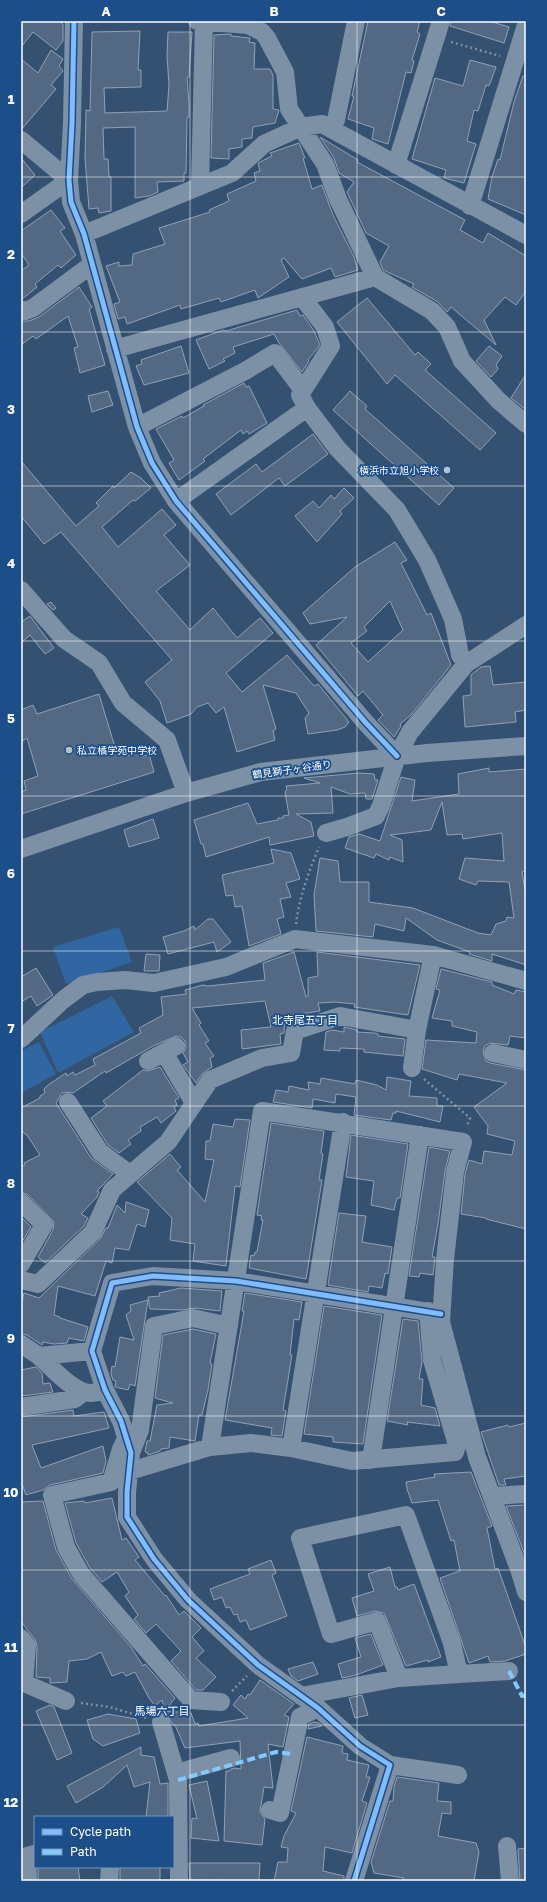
<svg xmlns="http://www.w3.org/2000/svg" width="547" height="1902" viewBox="0 0 547 1902" font-family="'Golos Text','Noto Sans JP',sans-serif">
<style>
.park{fill:#3066a1}
.building{fill:#536983;stroke:#90a1b4;fill-rule:evenodd}
.lines{fill:none;stroke-linecap:round;stroke-linejoin:round}
.path{stroke:#7c90a6;stroke-width:2.5;stroke-dasharray:2 3;stroke-linecap:butt}
.minor{stroke:#7c90a6;stroke-width:18}
.quiet{stroke:#80caff;stroke-width:4;stroke-dasharray:8 4;stroke-linecap:butt}
.cycleway-casing{stroke:#1c4f8a;stroke-width:8}
.cycleway{stroke:#80bcff;stroke-width:5}
.grid{fill:none;stroke:#fff;stroke-width:1;stroke-opacity:0.55}
.poi-dot{fill:#b8c2cd;stroke:#1c4f8a;stroke-width:1.5}
.labels{text-anchor:middle;dominant-baseline:central;stroke-width:3.5;stroke-linejoin:round;paint-order:stroke}
.poi-label{font-size:10px;fill:#fff;stroke:#1c4f8a;text-anchor:end}
.street-label{font-size:10px;fill:#fff;stroke:#1c4f8a}
.neighbourhood-label{font-size:11px;fill:#fff;stroke:#1c4f8a}
.neatline{fill:none;stroke:#fff;stroke-width:1.5}
.grid-label{font-size:13px;text-anchor:middle;font-weight:bold;fill:#fff}
</style>
<rect width="100%" height="100%" fill="#355171"/>
<!-- park -->
<path class="park" d="M119,927L132,962L66,984L53,947Z
M112,996L134,1032L58,1073L40,1032Z
M39,1042L56,1074L21,1093V1051Z"/>
<!-- building -->
<path class="building" d="M21,21H59L63,24V41L56,50L33,32L21,47Z
M368,21H420L417,32L420,34L412,60L414,61L411,73L406,72L388,144L372,139L374,128L348,119L354,96H352Z
M451,21H489L509,27L504,43L450,26Z
M140,31L138,70H141V87L104,88L105,113L167,111L169,85L167,56L168,32H192L189,77H187L189,104V117H187L186,173H184V181L157,182L158,192L149,196L135,198V127L103,128L104,159H108L109,177H111V211L99,213L98,208L89,209L85,158L86,110L90,111L92,32Z
M231,34V36L250,38L249,42L255,43L254,69H270L273,75V109L279,110L275,123L253,127L252,138L242,139V147L229,149V159L211,158L214,35Z
M51,50L63,59L59,66L63,71L51,85L56,89L21,130V59L38,73Z
M470,60L496,67L489,86L486,85L478,111L474,110L467,141L476,144L464,183L444,178L446,170L412,159L435,78L463,86Z
M523,76H526V215L488,199L492,177L498,159L500,160L514,102Z
M320,137L358,160L357,162L465,220L460,230L483,243L488,233L526,256V291L516,305L505,297L484,320L496,345L451,307L447,312L438,302L412,287L414,284L383,270L380,262L389,246L366,233L347,192L354,182L339,173L334,158Z
M299,143L305,158H303L312,189L322,185L333,215L354,257L358,270L335,277L331,268L302,279L284,258L281,260L289,277L258,298L255,290L221,302L219,298L181,309L180,305L127,324L125,317L118,319L114,304L120,302L106,266L119,262V266L132,265L133,254L165,244L159,228L207,213L210,212L209,210L229,201L227,194L256,181L254,173L260,171L258,163L272,156L270,153Z
M21,158L35,175L21,188Z
M51,210L65,228L60,231L76,255L61,268L58,265L35,284L37,287L21,300V271L29,265L21,253V231Z
M79,287L92,307L89,309L105,365L80,373L74,348L78,347L68,316L36,339L33,336L21,345V321H29L39,317Z
M367,298L415,355L418,352L431,364L425,370L496,433L480,450L395,375L387,384L337,322Z
M297,310L300,316L303,315L314,331L320,345L308,360L309,361L302,372L279,343L274,334L233,347L235,353L223,359L225,361L209,369L196,340L223,330L226,331Z
M181,346L189,373L144,385L136,366L142,364L141,360Z
M489,346L502,356L496,365L498,369L491,377L476,361Z
M526,374V410L511,398Z
M244,383L246,387L249,386L267,423L249,434L247,431L243,434L241,430L203,459L205,461L179,480L169,463L174,460L156,429L182,416L183,418L204,406L203,405Z
M108,391L113,405L92,412L88,396Z
M350,391L367,406L365,409L454,488L439,505L333,410Z
M313,434L328,454L285,486L279,478L231,515L216,494L256,464L262,472Z
M21,461L76,526L99,506L96,503L113,486L114,488L131,472L141,478L151,488L135,501L133,500L102,527L118,547L162,509L176,525L164,535L190,565L156,591L190,630L213,608L237,638L260,618L273,633L226,673L242,692L287,655L314,686L318,684L349,722L345,727L337,730L308,734L305,718L309,713L296,693L263,685L276,729L273,731L275,740L237,752L224,707L216,713L208,703L197,707L191,714L167,723L160,701L145,682L172,660L61,532L44,544L21,516Z
M344,488L354,498L340,511L342,514L317,542L295,516L313,501L319,508L331,495L334,499Z
M395,542L407,560L401,563L427,615L431,613L451,665L411,715L400,724L401,726L394,737L378,720L383,715L363,691L358,696L316,645L347,617L310,624L303,613L355,567ZM390,601L403,630L368,662L351,643L367,631L364,627Z
M51,602L56,608L53,610L47,604Z
M30,616L54,648L45,654L30,635L21,643V622Z
M490,666L493,685L526,682V710L515,712L516,722L465,727L463,696L471,695V675L481,667Z
M99,694L117,754L127,751L128,756L140,751L142,757L149,754L154,772L21,814V792L26,790L24,781L38,776L27,738L21,742V710L33,705L37,714Z
M489,768V772L526,769V871L522,872L526,895V965L492,954V961L469,954L470,952L437,940L406,918L404,931L375,924L373,937L316,931L314,895L320,858L338,861L340,882H369V902L413,908L478,933L491,935L496,924L506,921L507,917L514,918L509,882L478,881L476,885L459,879L465,858L504,861L502,833L463,839L462,834L447,835L442,802L431,830L390,835L402,840L403,862L390,857L389,860L376,854L374,858L345,848L349,837L359,834L380,841L401,777L415,780L412,801L459,794L458,774Z
M359,773L374,774L375,780H378L372,799H366L365,793L350,794L331,787L333,813L296,814L311,822L314,836L270,845L269,837L206,857L203,844H201L194,820L248,803L257,824L278,820V818H283V816L289,815L285,792L287,789L286,786L320,783L304,778Z
M153,819L159,838L129,847L124,830Z
M271,849L291,853L300,879L286,883L291,897L280,899L284,917L277,919L281,934L249,946L242,906L235,907L233,895L226,896L222,875L274,863Z
M208,919H213L231,942L217,952L214,942L168,954L163,937L184,931L194,926L195,930Z
M294,952L306,997L308,996V978L318,976L317,952L420,965L408,1015L354,1007L355,1004L335,1002L318,1003L320,1011L285,1016L284,1033L280,1034L281,1044L242,1049L241,1030L271,1027L265,1001L192,1008L201,1023L199,1025L209,1041L205,1043L214,1056L210,1058L212,1067L202,1074L196,1083L183,1065L188,1062L183,1053L186,1047L185,1041L181,1037L176,1036L153,1046L106,1073L105,1071L73,1093L67,1092L62,1093L56,1103L91,1158L113,1174L97,1191L99,1192L97,1197L81,1214L88,1218L84,1226L45,1263L38,1257L53,1230L54,1222L28,1195L21,1192V1167L25,1165L24,1163L40,1155L27,1135L21,1131V1108L40,1098V1096L45,1093L44,1089L48,1085L66,1073L67,1076L73,1072L75,1075L95,1065L93,1059L141,1033L139,1028L163,1015L161,997L186,994L185,990L203,985L208,986L265,980L263,963Z
M146,954L160,955L159,971H144Z
M36,968L53,995L37,1006L31,996L21,1002V977Z
M441,969L492,982V985L514,994L516,990L526,992V1038L510,1036L508,1045L490,1043L485,1046L483,1051L486,1061L490,1063L526,1070V1229L486,1219V1218L461,1214L465,1174L469,1160L482,1164L484,1151L512,1155L515,1141L487,1134L488,1126L474,1107L507,1083L459,1074L457,1080L422,1069L426,1040L476,1043L477,1032L452,1026V1021L432,1018L440,990L436,989Z
M344,1027L357,1030V1032L374,1033L378,1034V1036L405,1039L403,1056L364,1052V1049L340,1048V1051L324,1050L326,1032L332,1030L344,1032Z
M160,1067L179,1098L175,1100L177,1105L174,1107L176,1111L161,1123L157,1117L140,1127L141,1131L128,1140L131,1144L119,1153L108,1145L91,1118L107,1106L103,1101L143,1070L148,1071Z
M387,1077L411,1081L409,1096L437,1098V1106H443L440,1122L396,1111V1113H393L391,1120L354,1115L356,1097L336,1094L335,1103L313,1099L312,1108L273,1102L276,1090L288,1092L289,1086L309,1090L308,1082L320,1084L321,1078L355,1084L356,1080L377,1085L386,1090Z
M235,1119L250,1120L240,1187L235,1186L226,1266L193,1261L195,1244L170,1240L172,1218L137,1182L170,1154L181,1167L177,1170L205,1202L214,1160L205,1159L206,1141H210L213,1124L233,1127Z
M271,1123L324,1131L321,1153L323,1154L319,1180H322L306,1279L249,1268L251,1255L254,1256L255,1252H257L263,1220H261L262,1216L257,1215Z
M351,1135L408,1144L400,1198H397L394,1210L371,1205L374,1181L346,1177Z
M429,1147L450,1151L445,1171L438,1224L432,1257H435L433,1275L420,1273L419,1277L409,1276Z
M126,1202L149,1210L145,1227L137,1224L129,1250L115,1248L112,1263L106,1261L95,1296L58,1286L54,1315L60,1317V1318L88,1327L84,1341L69,1338L67,1343L54,1344L43,1342L42,1345L27,1335L21,1334V1306L24,1293L39,1298L100,1239L106,1228H108L117,1205L125,1213Z
M339,1213L366,1216L362,1242L392,1247L388,1274L385,1273L382,1288L369,1286L368,1292L328,1285Z
M22,1218L31,1227L22,1242L21,1219Z
M181,1288L222,1291L220,1311L195,1308L182,1310L150,1309L148,1297L160,1296L159,1293Z
M245,1293L302,1302L299,1320L294,1319L290,1355H292L283,1410L286,1411L282,1436L271,1435L272,1428L225,1420L244,1311H242Z
M148,1300L135,1386L130,1384L128,1390L115,1387L116,1381L113,1380L111,1374L112,1366L115,1367L120,1337L134,1340L126,1315L131,1311L130,1305Z
M324,1306L382,1315L363,1444L333,1442V1437L304,1434Z
M403,1319L418,1321L422,1362L419,1379H423L421,1405L435,1408L440,1426L407,1422L408,1425L387,1421Z
M193,1329L216,1334L210,1363L212,1364L208,1390L202,1415H199L195,1441L170,1437L169,1448L161,1449L160,1451L148,1455V1453L145,1452L147,1441H150L157,1405L173,1403L155,1398L163,1335Z
M36,1367L42,1373L43,1384L50,1383L53,1392L21,1396V1370Z
M73,1410L74,1416L104,1412L109,1428L32,1445L41,1468L103,1446L106,1461L103,1473L50,1485L43,1490L26,1495L21,1481V1417Z
M526,1423V1476L504,1479L506,1485H499L481,1432L508,1425L509,1427Z
M471,1472L492,1526L487,1528L495,1569L498,1568L526,1648V1654L505,1661L490,1662L488,1656L469,1663L440,1578L460,1571L454,1540L451,1541L438,1500L412,1503L407,1489L406,1482L435,1477L434,1474Z
M112,1498L122,1540L126,1538L139,1557L135,1560L165,1596L166,1595L179,1615L184,1611L201,1628L192,1637L204,1651L196,1658L216,1677L203,1690H196L171,1661L181,1651L156,1624L146,1633L134,1619L138,1615L125,1596L129,1592L117,1572L102,1582L90,1568L76,1543L65,1503L84,1501L85,1503Z
M43,1501L56,1550L72,1579L131,1647L143,1666L145,1664L175,1698L165,1711L162,1700L155,1706L149,1698L135,1672L126,1676L123,1672L112,1676L101,1652L87,1659L69,1661L67,1682L50,1683V1678L36,1677L37,1646L35,1640L21,1621V1502Z
M526,1505V1558L506,1506Z
M271,1560L276,1573L272,1575L287,1616L250,1630L246,1620L240,1622L237,1614L234,1615L230,1607L226,1608L222,1597L214,1600L210,1589L250,1574L248,1569Z
M390,1567L395,1587H397L398,1590L414,1584L441,1657L428,1662V1660L406,1666L384,1613L375,1611L357,1616L352,1598L374,1591L368,1574Z
M371,1634L383,1665L356,1675L342,1678L338,1664L361,1657L355,1638Z
M313,1662L318,1674L298,1681L291,1676L288,1669Z
M260,1680L294,1704L284,1715L289,1717L283,1747L268,1744L273,1788L264,1787L260,1812L265,1819L262,1845L224,1841L226,1771H230L231,1769L234,1768L241,1769L240,1741L185,1748L175,1725H173L165,1711L191,1713L195,1724L198,1723L199,1726L248,1718L233,1705L241,1695L245,1699L248,1694L250,1695Z
M362,1695L368,1715L355,1718L349,1698Z
M50,1705L54,1707L72,1753L57,1760L36,1711Z
M108,1714L136,1719L140,1733L103,1746L93,1739L87,1720Z
M314,1722L319,1723L322,1726L308,1729L309,1724Z
M307,1737L343,1746L342,1753L348,1754L347,1760L369,1765L366,1777H370L362,1801L367,1803L352,1853L325,1847L323,1871L344,1876V1881H274L278,1862H287L288,1848L281,1847L284,1836L296,1813L291,1811Z
M141,1747V1755L154,1757L160,1784L168,1783V1817H146L150,1782L134,1787L127,1765L103,1787L76,1803L67,1786Z
M397,1777L439,1783L437,1801L451,1802V1814L442,1813L438,1836L476,1843L479,1852L474,1881H403L404,1878L374,1873L371,1862L390,1801H393L394,1787Z
M207,1781L219,1841L191,1838L192,1818L197,1819L189,1785Z
M526,1848V1881H520L518,1849Z
M189,1863H260L259,1881L190,1880Z
M38,1867H78L80,1881H38Z
M120,1867H160V1881H120Z"/>
<g class="lines">
<!-- path -->
<path class="path" d="M451,42L500,56
M296,924C299,898 309,871 319,847
M424,1079L470,1118L467,1126
M232,1691L247,1676
M81,1703L109,1707L147,1718"/>
<!-- minor -->
<path class="minor" d="M74,21L72,123L69,180L71,202L84,234L137,427L152,463L176,501L366,723L397,756
M197,21L248,25L262,32L267,38L285,72L289,109L325,164L338,199L375,277L432,311L447,327L462,361L499,401L526,424
M332,128L336,120L356,21
M21,140L69,180
M396,165L441,21
M200,186L204,22
M470,206L526,25
M21,214L69,180
M84,234L232,173L264,144L301,127L322,124L526,235
M302,297L325,327L331,346L300,395L307,408L337,448L397,510L427,560L453,619L460,655L466,664
M21,310L25,311L33,308L91,265
M115,349L375,277
M137,427L245,371L275,353L303,390
M176,501L307,408
M21,590L64,639L99,663L123,703L167,740L186,793
M326,833L347,827L376,816L381,806L397,756L410,732L466,664L526,625
M21,849L186,793L261,772L427,753L526,746
M21,1039L63,1000L83,985L97,982L125,980L154,983L226,967L295,939L433,955L526,981
M493,1053L526,1060
M165,1054L194,1103
M148,1061L176,1046
M412,1068L417,1030L433,955
M68,1102L100,1152L130,1174
M21,1202L44,1225L21,1264
M21,1280L38,1284L93,1232L112,1190L168,1142L210,1080L262,1058L291,1053L295,1031L340,1016L417,1030
M21,1344L39,1356L92,1351
M39,1356C51,1367 73,1392 90,1393C95,1393 100,1391 105,1390
M21,1407L75,1399L84,1392
M127,1437L121,1449L111,1482L52,1495L66,1547L81,1574L191,1700L221,1702
M210,1447L262,1111L463,1142L455,1172L445,1259L441,1322L477,1457L519,1569L526,1592
M291,1448L343,1122
M131,1453L140,1430L154,1326L193,1318L229,1326
M371,1460L420,1135
M130,1471L210,1447L251,1443L291,1448L352,1461L455,1452L457,1445L432,1360L428,1311
M493,1496L526,1494
M21,1638L27,1646L24,1683L66,1701
M459,1674L509,1671
M301,1696L399,1678L459,1674L452,1643L406,1515L300,1538L331,1634L377,1621L399,1678
M161,1722L178,1780L179,1881
M390,1765L458,1775
M176,1773L231,1758
M270,1810L280,1813L300,1717L318,1708
M507,1846L510,1881
M28,1881L27,1856L35,1854
M109,1881L110,1867
M354,1881L390,1765L360,1746L318,1708L258,1665L188,1600L154,1559L127,1517V1492L131,1453L121,1421L105,1390L92,1351L112,1283L153,1276L236,1281L441,1314"/>
<!-- quiet -->
<path class="quiet" d="M509,1671L522,1696L526,1695
M178,1780L276,1752L293,1754"/>
<!-- cycleway casing -->
<g class="cycleway-casing">
<path id="cycleway" d="M74,21L72,123L69,180L71,202L84,234L137,427L152,463L176,501L366,723L397,756
M354,1881L390,1765L360,1746L318,1708L258,1665L188,1600L154,1559L127,1517V1492L131,1453L121,1421L105,1390L92,1351L112,1283L153,1276L236,1281L441,1314"/>
</g>
<!-- cycleway -->
<use href="#cycleway" class="cycleway"/>
</g>
<!-- grid -->
<path class="grid" d="M190,21V1881M357,21V1881M21,177H526M21,332H526M21,486H526M21,641H526M21,796H526M21,951H526M21,1106H526M21,1261H526M21,1416H526M21,1570H526M21,1725H526"/>
<!-- markers -->
<g class="poi-dot">
<circle cx="447" cy="470" r="4"/>
<circle cx="69" cy="750" r="4"/>
</g>
<g class="labels">
<!-- poi labels -->
<g class="poi-label">
<text x="439" y="470">横浜市立旭小学校</text>
<text x="77" y="750" text-anchor="start">私立橘学苑中学校</text>
</g>
<!-- street labels -->
<g class="street-label">
<text transform="translate(292 769) rotate(-8)">鶴見獅子ヶ谷通り</text>
</g>
<!-- neighbourhood labels -->
<g class="neighbourhood-label">
<text x="305" y="1019">北寺尾五丁目</text>
<text x="162" y="1710">馬場六丁目</text>
</g>
</g>
<!-- border -->
<rect width="547" height="1902" fill="none" stroke="#1c4f8a" stroke-width="44"/>
<!-- legend -->
<rect x="34" y="1816" width="140" height="52" fill="#1c4f8a" stroke="#7795b9"/>
<rect x="42" y="1829" width="20" height="6" fill="#80bcff" stroke="#7795b9"/>
<text x="70" y="1836" font-size="12" fill="#ffffff">Cycle path</text>
<rect x="42" y="1849" width="20" height="6" fill="#80caff" stroke="#7795b9"/>
<text x="70" y="1856" font-size="12" fill="#ffffff">Path</text>
<rect x="22" y="22" width="503" height="1858" class="neatline"/>
<g class="grid-label">
<text x="106" y="16">A</text>
<text x="274" y="16">B</text>
<text x="441" y="16">C</text>
<text x="11" y="104">1</text>
<text x="11" y="259">2</text>
<text x="11" y="414">3</text>
<text x="11" y="568">4</text>
<text x="11" y="723">5</text>
<text x="11" y="878">6</text>
<text x="11" y="1033">7</text>
<text x="11" y="1188">8</text>
<text x="11" y="1343">9</text>
<text x="11" y="1497">10</text>
<text x="11" y="1652">11</text>
<text x="11" y="1807">12</text>
</g>
</svg>
